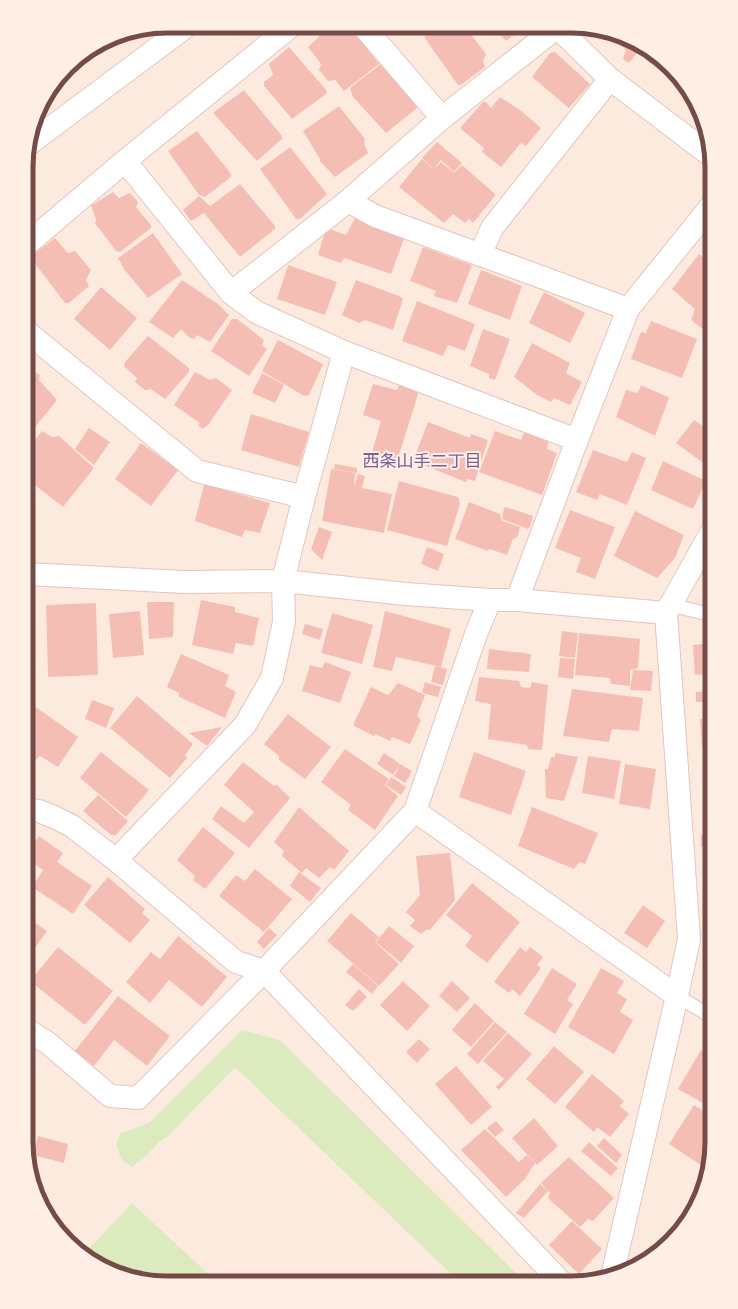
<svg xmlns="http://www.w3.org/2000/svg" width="738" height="1309" viewBox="0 0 738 1309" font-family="Jost,'Noto Sans JP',sans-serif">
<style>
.green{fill:#dbebbd}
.building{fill:#f4beb5}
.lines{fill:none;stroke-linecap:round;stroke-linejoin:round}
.lane-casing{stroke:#e3c5bd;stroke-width:15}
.street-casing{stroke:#e3c5bd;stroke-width:24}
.lane{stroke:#fff;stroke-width:13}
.street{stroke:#fff;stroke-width:22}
.labels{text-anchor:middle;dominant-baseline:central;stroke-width:4;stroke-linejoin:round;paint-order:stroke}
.neighbourhood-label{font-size:17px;fill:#786198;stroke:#ffefe6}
.rim{fill:none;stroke:#744b46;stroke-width:5}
</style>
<rect width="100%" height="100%" fill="#fdeadf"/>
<!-- green -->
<path class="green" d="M242,1030L280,1040L526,1283H443L450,1273L235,1067L169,1135L159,1142L145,1157L132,1167L121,1159L116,1144L121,1133L149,1123Z
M132,1203L217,1282H149L83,1255Z"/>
<!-- building -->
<path class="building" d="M329,27H350L379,64L344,91L335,80L328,81L319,70L321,64L308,47Z
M435,28H466L486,54L483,61L485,67L461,85H458L424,37Z
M494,28H524L506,41Z
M608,34L640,49L629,63L623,59L626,50Z
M289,47L327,91L326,94L292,119L264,86V82L273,75L269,64Z
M555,52L590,84L569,108L532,77L550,53Z
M651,55L664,61L681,87L646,60Z
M382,63L417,105L416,109L386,133L353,97L350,88Z
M244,90L282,136V139L257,161L214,114V112Z
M500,97L520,110L541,128L526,146L521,143L501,167L482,152L484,148L461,129V127L483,102H486L491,108Z
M339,106L365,139L364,143L368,153L335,177L320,161V159L303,131Z
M197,131L231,174V177L205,197L199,195L168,151Z
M437,142L462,163L454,172L441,160L434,169L422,158Z
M290,147L327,194L300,219H296L260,169Z
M422,159L436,171L434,169L441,162L454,173L462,165L495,194V196L473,223L469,219L465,223L453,214L444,223L399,187Z
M240,184L275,226V229L240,257L204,213L191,221L183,210L199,196L210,206Z
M113,192L119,198L130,193L138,202L136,207L151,225V228L120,252L116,251L95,223L96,219L91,206Z
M355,218L405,236L391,274L344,258L341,263L318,255L326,228L346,235Z
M153,233L182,274L148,298L124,269L118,258Z
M55,238L68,253L75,251L91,270L86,280L89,286L69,303H65L30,257Z
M423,247L472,265L457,303L434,296L436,291L410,281Z
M699,254L712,264V320L704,330L691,320L695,309L672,289Z
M288,265L337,282L325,315L277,299Z
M481,270L522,286L510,320L468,304Z
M182,280L218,304L229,315L210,342L197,335L194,339L190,338L181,329L173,338L149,322Z
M356,280L399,296L403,299L393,330L365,320L359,323L342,315Z
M101,287L137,318L110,350L74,319Z
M544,292L585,313L570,343L529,323Z
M417,301L475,324L465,351L448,345L443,356L402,341Z
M232,319H237L264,340L262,345L267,349L249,376L211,351Z
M651,321L697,339L682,378L631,359L641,332L646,333Z
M483,329L510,339L495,380L489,378V374L470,366Z
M148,336L189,368V372L165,399L149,388V390H145L135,382L137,378L124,366L125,362Z
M278,340L323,364L309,395L304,396L262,371Z
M532,343L570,363L566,373L582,382L570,405L554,398L551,402L537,395L514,377Z
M30,369L40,375L39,380L57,400L32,431H28L27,430V372Z
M195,372L210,380L216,378L232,390L208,425L202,429L198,425L200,423L174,405Z
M262,373L284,385L275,403L252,393Z
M373,384L397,390L399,385L403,384L419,391L395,468L370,459L381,421L363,415Z
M641,385L668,397L669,398L655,436L616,417L626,390L638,393Z
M251,414L309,432L299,467L241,450Z
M694,420L712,432V465L710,468L676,443Z
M428,422L470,438L471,434L488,440L475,481L468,479L466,482L413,461Z
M89,428L110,442L94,465L75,449Z
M525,430L549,439L547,449L557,453L542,495L479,472L495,431L521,440Z
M42,431L52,437L59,436L94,468L63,507L27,479V450Z
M141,443L178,470L151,506L115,479Z
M593,450L627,462L632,452L646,458L627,505L600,494L597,500L576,492Z
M663,461L706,481L693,509L651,490Z
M335,464L357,468V473L334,469Z
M331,469L355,473L354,486L358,474L365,476L362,488L392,494L384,533L322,521Z
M399,481L458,497L460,504L447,546L387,530Z
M204,484L270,503L260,533L245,530L242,537L195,521Z
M469,502L500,514L502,521L520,527L517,538L513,539L507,555L490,549L488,551L455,539Z
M506,507L533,516L530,527L528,529L502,519L504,508Z
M570,510L615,527L595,579L576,572L581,558L555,548Z
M635,511L684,535L675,558L657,578L614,556Z
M319,527L332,532L322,560L311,549Z
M427,547L444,554L438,571L421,564Z
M201,600L235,607V612L259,618L253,646L236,643L233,654L192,645Z
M147,602H174L173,637L149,639Z
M96,603L98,675L48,677L46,605Z
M140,611L144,655L113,658L109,614Z
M385,611L451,629L441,667L396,657L392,671L373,667Z
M332,613L373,625L362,664L321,653Z
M305,624L323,629L320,640L302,634Z
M562,631L578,633L575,658L559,656Z
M579,633L640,639L638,668L630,670V686L611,684L610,678L575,675Z
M712,643V674L695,675L693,645Z
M489,649L531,654L529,672L487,669Z
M181,654L229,675L225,686L236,692L225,718L179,697V693L167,687Z
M560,658L575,659L573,679L558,677Z
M325,662L351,672L340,703L302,691L310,665L322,668Z
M435,666L447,669L443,685L431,682Z
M633,670L653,671L651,691L630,690Z
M479,677L519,681L521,687L530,688L532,682L548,685L542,750L528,749L527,745L488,739L491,704L475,701Z
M425,682L441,687L438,697L422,693Z
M398,683L425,695L417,716L421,720L410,744L392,737L390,741L375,734L374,736L354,726V723L371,687L388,695Z
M572,689L643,698L639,731L612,729L609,742L563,736Z
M712,691V702H696V692Z
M137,696L193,744L185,755L187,758L170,778L110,728Z
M92,700L114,708L106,728L85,719Z
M33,705L78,737L58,767L40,756L35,760L26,753L27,710Z
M288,714L331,747L305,779L279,760V756L264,744Z
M712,718V746L702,747L700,719Z
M222,727L207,746L189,733Z
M345,749L389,779L385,785L398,796L375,830L348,810L351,805L321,782Z
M101,752L149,790L126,817L80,778Z
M474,752L526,771L511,815L459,797Z
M384,753L400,764L393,775L377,764Z
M555,753L578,757L564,801L546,798L545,769H548L551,757H555Z
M588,756L621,761L614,799L582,793Z
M243,762L274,786L277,785L290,798L249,848L212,819L221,806L244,823L254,812L224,785Z
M400,764L412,771L405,783L394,776Z
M625,764L656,769L650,809L619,804Z
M391,777L406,787L401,795L386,785Z
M98,795L128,821L116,835H111L83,811Z
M299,807L349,851L334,870L330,867L319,878L306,868L302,873L282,856L284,851L274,842Z
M532,807L598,833L585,864L579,862L574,869L518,846Z
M203,827L235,853L205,889L193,880L195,876L177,860Z
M701,835H712V846L701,847Z
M39,836L63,853L57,862L92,886L73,914L32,887L43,870L26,858V855Z
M450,853L455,900L430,930L427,929L421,934L410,926L415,920L406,912L420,895L416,856Z
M255,869L292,899L264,932L219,896L236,875L245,881Z
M299,872L321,888L310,902L290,886Z
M108,877L145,909L142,913L150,920L130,943L84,905Z
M472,883L520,922L487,963L465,946L472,936L446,915Z
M643,905L665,921L647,948L624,933Z
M351,913L379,937L375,942L399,964L379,986L327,941Z
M26,916L47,931L26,961Z
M389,926L414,946L401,963L376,942Z
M269,928L277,935L264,949L257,942Z
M178,936L227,977L202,1007L169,980L150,1003L126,982L151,952L160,959Z
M58,947L113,991L85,1025L30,981Z
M520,947L526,952L530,947L543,957L537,965L541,968L520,996L512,989L509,993L494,982Z
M353,964L378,986L372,994L346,972Z
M552,968L577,984L567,1000L573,1004L555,1034L524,1014Z
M601,968L624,981L617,993L627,999L620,1012L633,1020L614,1054L568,1027Z
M403,981L430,1006L407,1031L380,1005Z
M452,981L470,998L457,1012L439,996Z
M359,989L367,997L353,1011L345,1005Z
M118,996L170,1036L147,1066L114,1040L94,1066L75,1051Z
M475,1003L494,1021L471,1047L452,1030Z
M495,1022L507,1032L478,1064L467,1054Z
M508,1033L532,1054L499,1090L496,1087L504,1079L483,1061Z
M419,1039L430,1049L417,1063L406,1052Z
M554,1046L584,1072L555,1104L526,1079Z
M701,1050L712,1056V1108L678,1089Z
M456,1066L492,1107L471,1125L435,1084Z
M592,1074L624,1101L620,1106L629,1114L610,1137L597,1127L594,1132L565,1107Z
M694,1105L712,1116V1151L707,1169L669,1144Z
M534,1118L558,1146L537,1165L512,1138Z
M496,1121L504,1130L495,1137L487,1128Z
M485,1129L519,1162L527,1155L535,1163L525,1179L506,1197L461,1150Z
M38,1136L68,1144L64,1163L33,1155Z
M604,1138L622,1155L616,1163L597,1146Z
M589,1142L618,1168L611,1176L581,1151Z
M569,1157L614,1198L593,1221L588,1219L580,1227L548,1198L550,1193L541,1183Z
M540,1184L548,1191L524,1218L516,1213Z
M572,1221L602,1249L579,1274L549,1245Z"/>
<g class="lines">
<!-- lane casing -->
<g class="lane-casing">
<path id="lane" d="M671,605L712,615
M677,996L712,1017"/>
</g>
<!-- street casing -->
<g class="street-casing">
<path id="street" d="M364,27L442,118
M558,28L610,79L710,155
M29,144L187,26
M125,161L231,293L256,312L344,352L577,440
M348,201L375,216L628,309
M27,244L125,161L290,27
M480,255L492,228L610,79
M231,293L348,201L442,118L556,28
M27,332L197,471L304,497
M27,574L184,582L283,581L406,594L490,600H517L666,613
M517,600L577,440L628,309L712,205
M26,809L39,811L54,817L72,826L116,860L236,962L264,971L562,1283
M415,811L677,996
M116,860L245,725L272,678L284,622L283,581L304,497L344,352
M26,1029L48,1043L110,1096L138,1098L264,971L415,811L476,634L490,600
M612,1276L677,996L689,939L666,613L712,531"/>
</g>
<!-- lane -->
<use href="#lane" class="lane"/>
<!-- street -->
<use href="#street" class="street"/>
</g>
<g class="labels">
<!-- neighbourhood labels -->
<g class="neighbourhood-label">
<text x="422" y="461">西条山手二丁目</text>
</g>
</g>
<!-- crop -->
<path d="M0 0H738V1309H0ZM167 33H571A134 134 0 0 1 705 167V1142A134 134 0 0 1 571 1276H167A134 134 0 0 1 33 1142V167A134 134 0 0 1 167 33Z" fill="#ffefe6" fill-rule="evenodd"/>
<path class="rim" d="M167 33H571A134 134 0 0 1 705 167V1142A134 134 0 0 1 571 1276H167A134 134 0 0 1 33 1142V167A134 134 0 0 1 167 33Z"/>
</svg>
